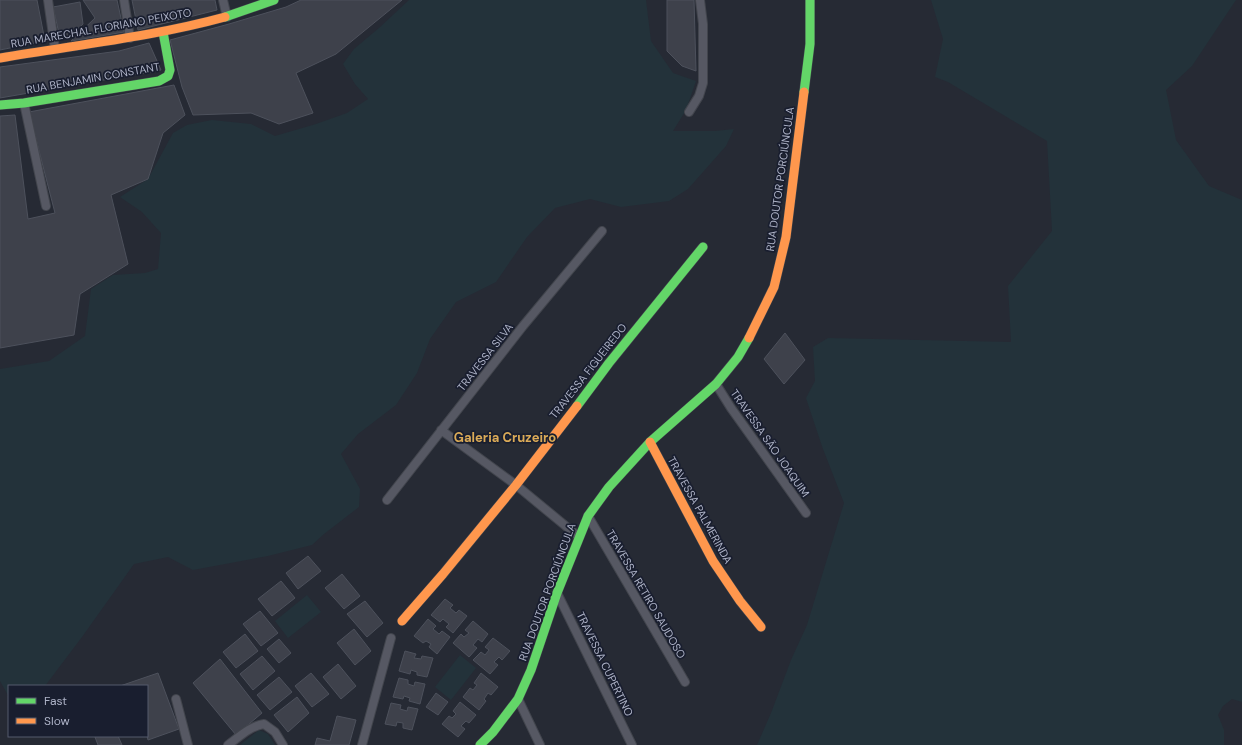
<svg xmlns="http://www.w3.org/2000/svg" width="1242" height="745" viewBox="0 0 1242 745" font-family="'DM Sans',sans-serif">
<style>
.green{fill:#23323a}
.building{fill:#3e414b;stroke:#4d515c}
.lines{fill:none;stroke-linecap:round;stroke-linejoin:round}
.street-casing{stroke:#42454d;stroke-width:10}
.fast-casing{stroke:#42454d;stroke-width:10}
.slow-casing{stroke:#42454d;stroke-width:10}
.street{stroke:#565863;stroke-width:8}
.fast{stroke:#63d668;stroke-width:9}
.slow{stroke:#ff974d;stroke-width:9}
.labels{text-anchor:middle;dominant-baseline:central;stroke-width:3.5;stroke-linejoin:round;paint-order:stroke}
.street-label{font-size:11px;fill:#aeb3c7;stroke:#191e2f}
.quarter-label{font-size:13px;font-weight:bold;fill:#daaa57;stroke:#191e2f}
</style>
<rect width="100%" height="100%" fill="#262a34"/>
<!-- green -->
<path class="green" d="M409,0H646L651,41L673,73L696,81L686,110L673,131H715L734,129L726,146L688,189L669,201L621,207L590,199L555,208L527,237L496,282L456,302L430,339L417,373L396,405L358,434L341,454L360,489L359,507L324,534L312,545L268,556L193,570L168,557L134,564L82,637L45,686H9V697L0,681V369L49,361L85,336L91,289L113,275L145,273L158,269L161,233L142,212L120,197L148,179L173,133L187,125L212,120L251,124L275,136L316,124L347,113L368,99L355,84L343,64L354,49L379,28Z
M931,0H1236L1192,66L1166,90L1176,140L1209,186L1242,200V702L1232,699L1223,706L1218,715L1224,730V745H757L771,713L791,660L807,625L844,503L823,449L806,398L815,381L813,347L828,338L1011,342L1008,286L1052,231L1047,141L948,82L935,77L943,39Z
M307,595L321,612L288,638L275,621Z
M460,655L476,668L451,700L435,687Z
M259,730L268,734L275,745H240Z"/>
<!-- building -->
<path class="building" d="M0,0H37L45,41L0,50Z
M83,0H117L124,32L71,41L95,18Z
M132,0H215L217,10L138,30Z
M301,0H402L336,54L296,73L313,113L279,124L251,113L193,115L182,87L170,40L229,24L286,7Z
M667,0H694L696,71L682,66L667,51Z
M80,2L83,24L70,36L60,38L53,7Z
M149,43L161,70L0,98V67L119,51Z
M174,85L185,115L163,133L148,179L111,195L128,264L80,294L74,335L0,348V116L15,115L28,219L55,213L29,112Z
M785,333L805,360L784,384L764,359Z
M308,556L321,571L298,589L286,573Z
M342,574L360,596L344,609L325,588Z
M281,581L295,598L272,616L258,599Z
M445,599L453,605L450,608L456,613L459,610L467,616L453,633L446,627L449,624L443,619L440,622L431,615Z
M365,601L383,623L367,637L347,614Z
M260,611L278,633L261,646L243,624Z
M428,619L436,626L433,629L439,634L442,631L450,637L437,654L429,647L431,644L426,641L423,643L414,636Z
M473,621L488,634L482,642L478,639L473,645L477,648L469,657L453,643L461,634L464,637L469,633L465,630Z
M354,629L371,651L355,665L337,643Z
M245,634L258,651L236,668L223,652Z
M493,638L510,651L502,660L499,657L494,662L498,665L490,674L473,660L481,652L485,655L489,650L485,647Z
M279,639L291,653L279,663L267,649Z
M405,651L416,654L414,658L421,659L422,656L433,658L427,677L417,675V672L411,670L410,674L399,671Z
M262,656L275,671L253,690L240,674Z
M220,659L262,713L236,735L193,683Z
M338,664L356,686L341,699L323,677Z
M158,673L179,729L148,740L147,736V686H120Z
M311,673L329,694L312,707L295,686Z
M481,673L498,687L491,695L488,693L484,699L486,701L479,710L463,697L470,688L473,690L477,685L474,683Z
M279,677L292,692L270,710L257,695Z
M399,678L408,680V684L414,686L415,682L425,684L420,704L409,701L410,698L404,696L403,699L393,697Z
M436,693L448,702L438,715L426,707Z
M297,697L309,713L288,732L274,715Z
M460,702L476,715L469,723L466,721L461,726L465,729L458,737L442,724L449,716L452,718L456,714L453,711Z
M391,703L401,705L400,709L407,711L408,707L418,709L412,730L403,728V723L397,722L396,726L385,724Z
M337,716L356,720L349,745H315L317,738L330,741Z
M98,736H118L122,745H98L95,737Z"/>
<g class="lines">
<!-- street casing -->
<g class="street-casing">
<path id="street" d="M48,0L55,49
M124,0L130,38
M223,0L227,17
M24,103L46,206
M689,112L699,96L703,83V24L700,0
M716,384L731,408L806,513
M441,430L516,485L579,537
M387,500L523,326L602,231
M588,516L685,682
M557,593L632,745
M176,699L188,745
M518,699L540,745
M228,745C239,737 250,726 264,724L275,732L283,745
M362,745L391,638"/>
</g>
<!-- fast casing -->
<g class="fast-casing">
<path id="fast" d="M225,17L274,0
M804,92L810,44V0
M0,105L24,103L159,81L168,76L170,70L163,32
M577,406L609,363L703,247
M480,745L493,732L518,699L531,670L557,593L588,516L609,487L650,442L716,384L738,357L749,338"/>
</g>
<!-- slow casing -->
<g class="slow-casing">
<path id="slow" d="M0,58C75,45 152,37 225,17
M749,338L774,287L786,237L804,92
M650,442L713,561L740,601L761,627
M402,621L443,574L516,485L577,406"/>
</g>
<!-- street -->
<use href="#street" class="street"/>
<!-- fast -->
<use href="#fast" class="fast"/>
<!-- slow -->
<use href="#slow" class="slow"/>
</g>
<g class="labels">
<!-- street labels -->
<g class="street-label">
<text transform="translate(101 28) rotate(-10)">RUA MARECHAL FLORIANO PEIXOTO</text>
<text transform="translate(93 78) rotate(-10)">RUA BENJAMIN CONSTANT</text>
<text transform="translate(780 179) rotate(-82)">RUA DOUTOR PORCIÚNCULA</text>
<text transform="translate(485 357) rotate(-52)">TRAVESSA SILVA</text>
<text transform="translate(588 371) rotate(-52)">TRAVESSA FIGUEIREDO</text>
<text transform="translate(770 443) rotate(55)">TRAVESSA SÃO JOAQUIM</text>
<text transform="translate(700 510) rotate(61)">TRAVESSA PALMERINDA</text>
<text transform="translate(547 592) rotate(-70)">RUA DOUTOR PORCIÚNCULA</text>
<text transform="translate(646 594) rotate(60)">TRAVESSA RETIRO SAUDOSO</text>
<text transform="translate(605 664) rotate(64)">TRAVESSA CUPERTINO</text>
</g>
<!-- quarter labels -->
<g class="quarter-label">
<text x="505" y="437">Galeria Cruzeiro</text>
</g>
</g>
<!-- legend -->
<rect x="8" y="685" width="140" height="52" fill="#191e2f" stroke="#555a6c"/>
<rect x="16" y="698" width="20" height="6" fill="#63d668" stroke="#555a6c"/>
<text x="44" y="705" font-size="12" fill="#aeb3c7">Fast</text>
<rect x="16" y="718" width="20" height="6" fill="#ff974d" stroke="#555a6c"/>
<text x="44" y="725" font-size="12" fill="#aeb3c7">Slow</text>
</svg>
